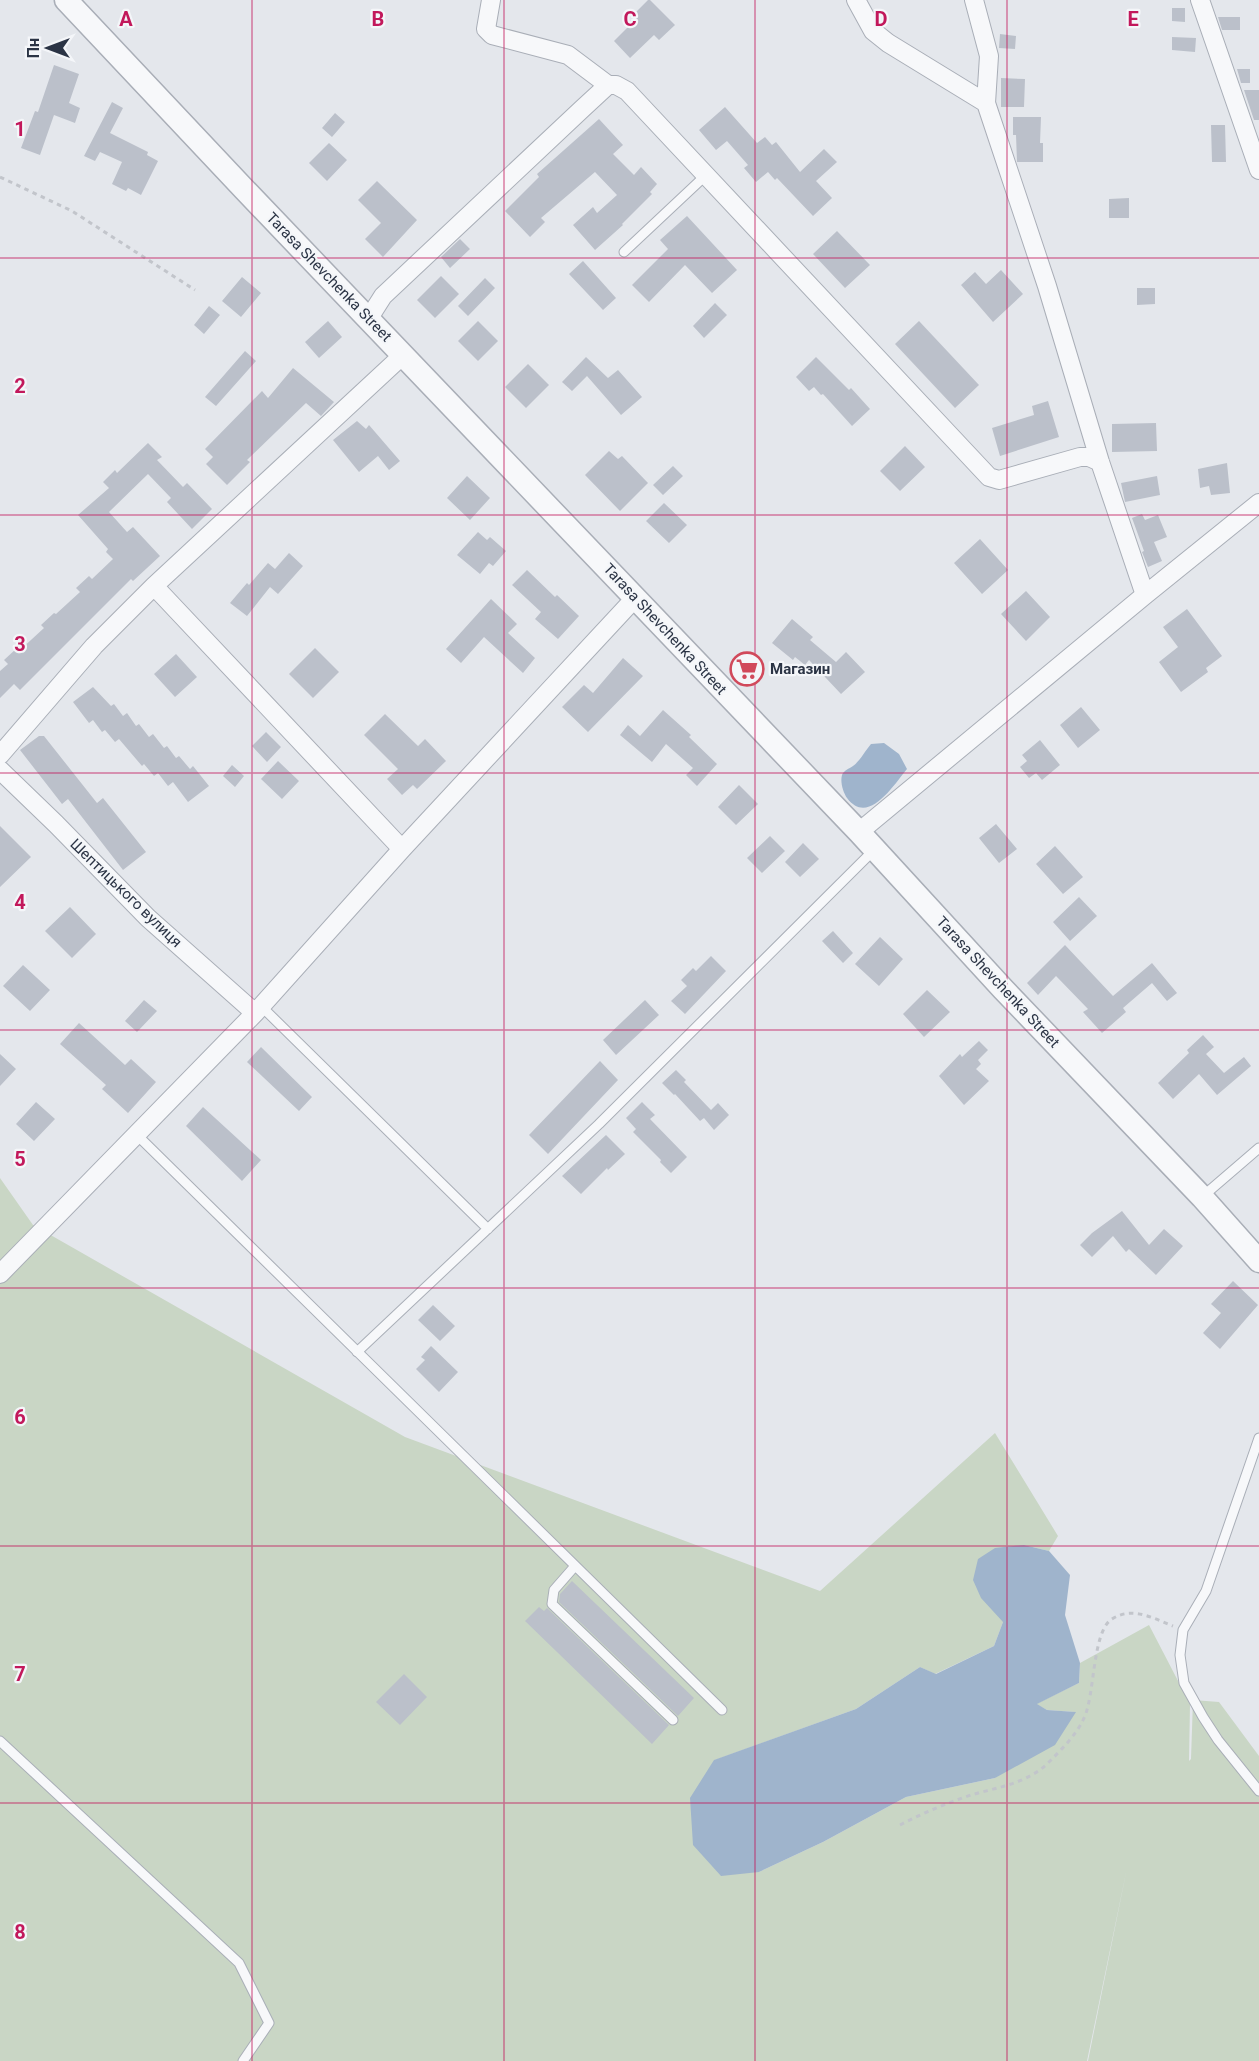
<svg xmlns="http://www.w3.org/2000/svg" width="1259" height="2061" viewBox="0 0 1259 2061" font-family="Roboto,sans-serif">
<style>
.green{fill:#c9d6c5}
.water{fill:#9fb4cc}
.building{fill:#bbc0ca}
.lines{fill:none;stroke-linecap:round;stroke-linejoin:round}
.service-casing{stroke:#a9aeb7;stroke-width:11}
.minor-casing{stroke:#a9aeb7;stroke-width:20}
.tertiary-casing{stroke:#a9aeb7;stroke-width:25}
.path{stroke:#c2c5cb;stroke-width:3;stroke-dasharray:4.5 4.5;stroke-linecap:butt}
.service{stroke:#f7f8fa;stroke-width:9}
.minor{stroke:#f7f8fa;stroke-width:18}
.tertiary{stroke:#f7f8fa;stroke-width:22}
.grid{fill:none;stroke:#c2185b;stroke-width:1.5;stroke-opacity:0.55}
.labels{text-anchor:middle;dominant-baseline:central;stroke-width:4.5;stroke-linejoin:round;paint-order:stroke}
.street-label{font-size:15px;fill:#2b3445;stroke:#f4f6f9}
.poi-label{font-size:15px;font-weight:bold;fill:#2b3445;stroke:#f4f6f9;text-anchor:start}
.grid-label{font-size:20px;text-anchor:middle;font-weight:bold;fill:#c2185b;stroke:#f4f6f9;stroke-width:4.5;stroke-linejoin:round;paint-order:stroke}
</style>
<rect width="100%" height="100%" fill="#e4e7ec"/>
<!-- green -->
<path class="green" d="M0,1178L33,1225L405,1437L820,1591L995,1433L1058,1536L1049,1551L1024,1545L1003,1622L994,1646L935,1674L920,1667L856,1709L715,1760L759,1872L823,1842L906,1797L995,1778L1075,1712L1047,1710L1036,1704L1079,1683L1080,1663L1149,1625L1190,1704L1189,1761L1191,1759L1193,1700L1219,1702L1259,1756V2061H1088L1127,1868L1087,2061H0Z"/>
<!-- water -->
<path class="water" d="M884,743L899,754L907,769C893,786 868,826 847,798C843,792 840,782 842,775C844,770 849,769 853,766C860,761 865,751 871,744Z
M1024,1545L1049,1551L1070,1575L1065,1615L1080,1663L1079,1683L1037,1704L1047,1710L1076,1712L1055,1745L995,1778L906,1797L823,1842L759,1872L721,1876L693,1845L690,1798L714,1760L856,1709L920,1667L936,1674L994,1646L1003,1622L981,1598L973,1580L978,1559L995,1548Z"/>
<!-- building -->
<path class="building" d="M648,0H650L675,25L659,40L654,35L630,58L614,41L637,18L634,14Z
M1172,8H1185V22L1172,21Z
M1218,17H1240V30H1222Z
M1000,34L1016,36L1015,49L999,48Z
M1172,37L1196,38L1195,52L1172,50Z
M54,65L79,74L69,103L80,108L75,123L54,115L40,155L21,148L35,111L38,112Z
M1237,69H1250V83H1241Z
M1001,78L1025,79L1024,107H1001Z
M1244,90H1259V120H1254Z
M112,102L123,108L110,133L148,152L147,155L158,161L141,195L128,188L126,191L112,184L122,162L100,152L95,161L84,156Z
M725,107L757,143L765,137L772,145L776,142L800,172L824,149L837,162L816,181L832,198L813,216L777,178L775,180L768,172L756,182L744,168L748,165L727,141L716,150L699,130Z
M335,113L345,122L332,137L322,128Z
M1013,117H1041L1040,143H1043V162H1017L1016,135H1013Z
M599,119L623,145L613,154L634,175L641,167L657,184L650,192L652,194L622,224L623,225L595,250L573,225L593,207L597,213L617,195L595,172L541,218L545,222L530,237L505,211L539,177L537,174Z
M1211,125H1225L1226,162H1212Z
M329,143L347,160L327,181L309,163Z
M377,181L417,220L383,257L365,239L381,223L358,200Z
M1129,198V218H1109V199Z
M687,216L737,270L712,293L685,265L649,302L632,285L668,249L660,240Z
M837,231L870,265L845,288L813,254Z
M460,239L470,249L450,268L441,257Z
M583,261L616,298L603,310L569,274Z
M1001,270L1023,294L993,322L961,285L975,272L986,284Z
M441,276L459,294L435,318L417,300Z
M242,277L261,293L241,317L222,301Z
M485,278L495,288L468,316L458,306Z
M1137,288H1155V304L1137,305Z
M715,303L727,315L704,338L693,326Z
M209,306L220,315L204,334L194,325Z
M328,321L342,337L319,358L305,342Z
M478,321L498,341L478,361L458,341Z
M919,321L979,385L955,408L895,344Z
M245,351L256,361L216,406L205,397Z
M586,357L608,378L618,370L642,397L621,415L587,376L572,391L562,382Z
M816,357L849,390L851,388L870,409L852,426L823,394L821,395L814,387L809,391L796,377Z
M528,364L549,385L526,408L505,387Z
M293,368L334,402L321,416L306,403L247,460L250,462L227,485L206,464L213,457L205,449L262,391L268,398Z
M1048,401L1059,437L1000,456L992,428L1034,415L1032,406Z
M357,421L366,429L369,425L400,461L389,470L378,456L359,472L333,440Z
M1156,423L1157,451L1112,452V424Z
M148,443L162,457L157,460L183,487L187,483L212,509L192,529L167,502L171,498L148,474L109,512L127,532L133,527L160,556L133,581L131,579L20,690L14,684L0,698V671L8,664L4,660L17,648L19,651L44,628L41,625L54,613L56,614L80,592L76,588L89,576L92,579L113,559L106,552L108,549L78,515L109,488L103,482L115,470L117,473Z
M905,446L925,467L900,491L880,471Z
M609,451L618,459L622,456L648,483L620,511L585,475Z
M1227,463L1230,493L1211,495L1209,486L1200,488L1198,469Z
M673,466L683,476L663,495L653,485Z
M467,476L490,498L470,520L447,498Z
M1157,476L1160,495L1125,502L1121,483Z
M664,503L687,525L669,543L646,521Z
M1142,514L1145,520L1158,515L1167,537L1154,542L1162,561L1148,567L1142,552L1144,551L1132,518Z
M478,532L487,540L490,537L506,551L493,566L489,563L480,574L457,555Z
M980,539L1008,570L982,594L954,563Z
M289,553L303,566L278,594L270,587L247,616L230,603L247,583L249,585L268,563L275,569Z
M527,570L555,597L557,595L579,616L558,639L535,619L541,612L512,585Z
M1026,591L1050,617L1026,641L1001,614Z
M491,599L517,624L508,633L535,658L523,673L484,637L461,663L446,649Z
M1187,609L1222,656L1206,668L1208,672L1181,692L1159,662L1178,647L1163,627Z
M792,619L813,637L810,640L836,662L846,652L865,672L841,694L809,660L805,665L795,657L793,660L772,643Z
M315,648L339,672L313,698L289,674Z
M745,652L764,671L750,686L731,667Z
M176,654L197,677L175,697L154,674Z
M623,658L643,676L588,732L562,707L584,685L593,693Z
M93,687L111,706L114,704L123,716L127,713L136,726L139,724L149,737L153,734L164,748L167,746L176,758L179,756L190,769L193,766L209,786L188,802L173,782L168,786L158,773L154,776L144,764L142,766L119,739L115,742L105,730L102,732L93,720L89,723L73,702Z
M1081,707L1100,730L1078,748L1060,725Z
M663,710L691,735L689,737L717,764L697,786L686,775L693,768L666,744L652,762L620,735L628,725L640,736Z
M385,714L418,746L425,739L446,761L417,789L413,785L402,795L387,779L398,769L364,735Z
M266,732L281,747L267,762L252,746Z
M39,736H44L97,803L103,798L146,852L123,870L68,799L62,804L20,750Z
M1040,740L1060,765L1042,780L1036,773L1029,778L1020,767L1027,761L1022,755Z
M278,761L299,781L282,799L261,779Z
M232,765L244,776L235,787L223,776Z
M739,785L758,804L736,825L718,807Z
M996,824L1017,849L999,863L979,838Z
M0,826L31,857L0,887Z
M770,836L785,851L762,873L747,858Z
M803,843L819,859L800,877L785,862Z
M1055,846L1083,877L1063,894L1036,864Z
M1079,897L1097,916L1070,941L1053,922Z
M70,907L96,934L72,958L45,931Z
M833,931L853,953L843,963L822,941Z
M880,937L903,959L879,986L855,964Z
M1065,945L1113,996L1152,963L1177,993L1167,1001L1152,983L1123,1008L1126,1012L1102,1033L1083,1012L1088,1009L1056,976L1038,995L1027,983Z
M711,956L726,971L685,1014L671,1001L687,986L681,980L693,968L696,971Z
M23,965L50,990L30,1011L3,986Z
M927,990L950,1012L924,1037L903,1014Z
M144,1000L157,1011L137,1032L125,1021Z
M645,1000L659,1015L616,1055L603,1040Z
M79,1023L125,1065L131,1059L156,1082L128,1113L102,1089L106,1085L60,1044Z
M1203,1035L1214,1047L1206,1054L1224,1073L1244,1057L1251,1066L1217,1095L1199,1074L1173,1099L1158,1083L1189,1053L1187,1050Z
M979,1041L988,1050L978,1060L981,1064L976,1069L989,1081L964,1105L939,1076L960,1054L962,1057Z
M261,1047L312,1097L299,1111L247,1062Z
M0,1054L16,1069L0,1086Z
M600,1061L618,1080L548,1154L529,1135Z
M676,1070L686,1080L684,1082L711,1110L718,1103L729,1115L714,1130L704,1118L700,1121L675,1094L674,1095L662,1083Z
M36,1102L55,1119L34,1141L16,1124Z
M642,1102L655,1115L650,1119L687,1157L671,1173L660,1162L661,1160L633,1132L636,1129L626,1118Z
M203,1107L261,1160L242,1181L186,1126Z
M606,1135L625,1154L608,1170L607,1168L581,1194L562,1176Z
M1122,1211L1149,1245L1164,1229L1183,1246L1156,1275L1129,1249L1126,1252L1113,1236L1092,1257L1080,1245L1092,1233Z
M1233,1281L1258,1305L1220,1349L1203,1333L1221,1313L1211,1304Z
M433,1305L455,1326L440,1341L418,1320Z
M431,1346L458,1372L439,1392L416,1369L425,1360L421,1357Z
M572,1581L694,1698L678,1716L559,1602L560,1594Z
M539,1607L544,1611L547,1608L669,1725L652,1744L525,1621Z
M404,1674L427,1697L400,1725L376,1702Z"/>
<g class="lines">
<!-- service casing -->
<g class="service-casing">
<path id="service" d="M624,252L705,176
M261,1006L488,1229
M137,1135L722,1710
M1202,1197L1259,1148
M357,1352L599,1124L875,849
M1259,1438L1206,1591L1183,1630L1180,1655L1184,1683L1203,1717L1218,1740L1259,1791
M575,1566L554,1590L552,1604L673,1720
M0,1741L239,1963L269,2023L243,2061"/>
</g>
<!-- minor casing -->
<g class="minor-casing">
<path id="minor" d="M491,0L486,29L492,35L568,55L608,85
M856,0L873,31L888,43L986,103L1047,286L1100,462L1145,595
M974,0L989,56L986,103
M1200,0L1259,170
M369,318L383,296L582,109L608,85H616L627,91L989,477L999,480L1080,457H1089L1100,462
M0,755L94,646L154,586
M0,770L56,824L148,918L255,1013
M859,832L1145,595L1259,503
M402,849L154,586L403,355
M0,1274L255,1013L402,849L636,597"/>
</g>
<!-- tertiary casing -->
<g class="tertiary-casing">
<path id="tertiary" d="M66,0L244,189L859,832L1003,989L1202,1197L1259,1261"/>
</g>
<!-- path -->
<path class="path" d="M0,177L72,211L195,290
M900,1825C923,1813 947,1803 971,1795C999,1787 1029,1783 1050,1761C1062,1749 1077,1734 1084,1718C1095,1696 1092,1631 1112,1619C1132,1606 1153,1618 1173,1626"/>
<!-- service -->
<use href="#service" class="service"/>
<!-- minor -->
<use href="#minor" class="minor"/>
<!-- tertiary -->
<use href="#tertiary" class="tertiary"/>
</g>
<!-- grid -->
<path class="grid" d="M252,0V2061M504,0V2061M755,0V2061M1007,0V2061M0,258H1259M0,515H1259M0,773H1259M0,1030H1259M0,1288H1259M0,1546H1259M0,1803H1259"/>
<!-- icons -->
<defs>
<g id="supermarket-ring" transform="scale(1.725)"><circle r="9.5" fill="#f4f6f9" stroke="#d1495b" stroke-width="1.5"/><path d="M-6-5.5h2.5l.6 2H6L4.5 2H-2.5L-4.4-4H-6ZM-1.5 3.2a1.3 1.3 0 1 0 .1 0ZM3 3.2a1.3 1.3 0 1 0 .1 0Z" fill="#d1495b"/></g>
</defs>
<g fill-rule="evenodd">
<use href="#supermarket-ring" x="747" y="669"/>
</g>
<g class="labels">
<!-- street labels -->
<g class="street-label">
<text transform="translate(329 277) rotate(46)">Tarasa Shevchenka Street</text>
<text transform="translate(665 629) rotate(47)">Tarasa Shevchenka Street</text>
<text transform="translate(126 893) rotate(44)">Шептицького вулиця</text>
<text transform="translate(998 982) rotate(47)">Tarasa Shevchenka Street</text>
</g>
<!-- poi labels -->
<g class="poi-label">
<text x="770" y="669">Магазин</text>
</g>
</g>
<g class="grid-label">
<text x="126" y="26">A</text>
<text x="378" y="26">B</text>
<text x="630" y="26">C</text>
<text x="881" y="26">D</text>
<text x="1133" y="26">E</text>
<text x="20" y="136">1</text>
<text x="20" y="393">2</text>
<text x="20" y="651">3</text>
<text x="20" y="909">4</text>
<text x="20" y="1166">5</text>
<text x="20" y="1424">6</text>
<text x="20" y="1681">7</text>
<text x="20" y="1939">8</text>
</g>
<!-- north arrow -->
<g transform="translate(48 48) rotate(270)" stroke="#f4f6f9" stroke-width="4.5" paint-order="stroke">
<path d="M0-4.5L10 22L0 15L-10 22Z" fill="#2b3445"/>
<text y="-9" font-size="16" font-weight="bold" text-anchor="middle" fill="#2b3445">Пн</text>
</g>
</svg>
